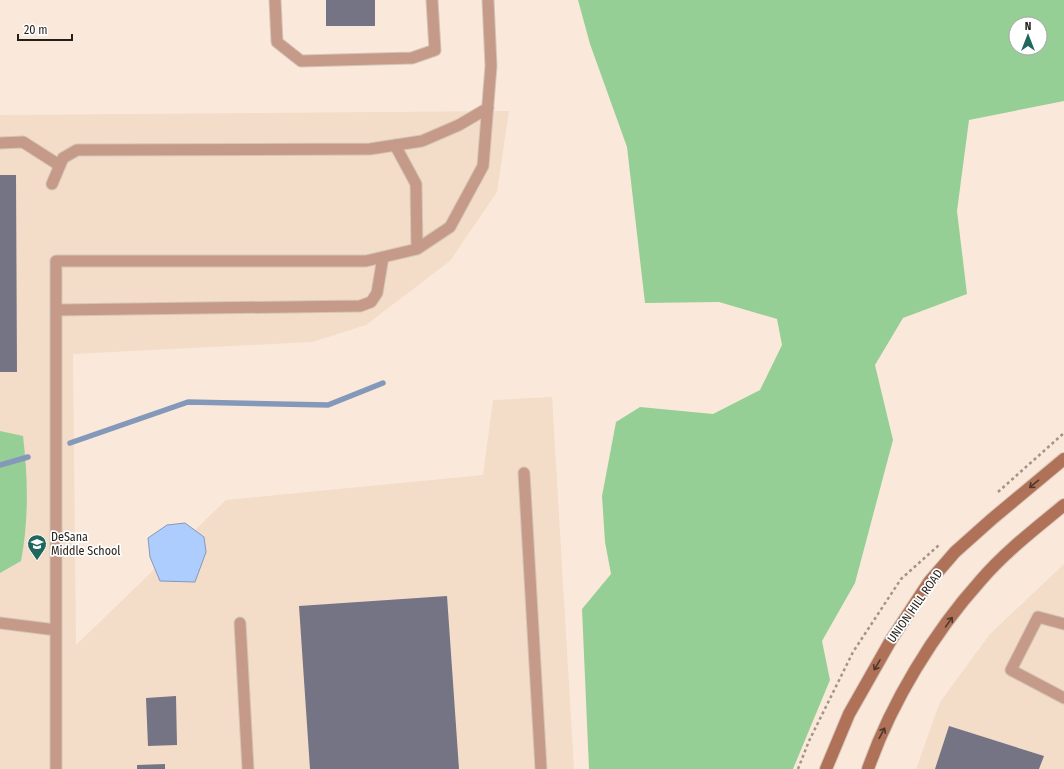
<svg xmlns="http://www.w3.org/2000/svg" width="1064" height="769" viewBox="0 0 1064 769" font-family="'Fira Sans Condensed',sans-serif">
<style>
.built{fill:#f3dcc8}
.green{fill:#96cf95;fill-rule:evenodd}
.water{fill:#accdfe;stroke:#8499b9}
.lines{fill:none;stroke-linecap:round;stroke-linejoin:round}
.stream{stroke:#8499b9;stroke-width:5.5}
.building{fill:#747485}
.lane-casing{stroke:#d4c5b7;stroke-width:13}
.secondary-casing{stroke:#d4c5b7;stroke-width:14}
.path{stroke:#a19589;stroke-width:2.5;stroke-dasharray:3 3;stroke-linecap:butt}
.lane{stroke:#c59a88;stroke-width:11}
.secondary{stroke:#af7157;stroke-width:12}
.oneway{stroke:#4e382c}
.labels{text-anchor:middle;dominant-baseline:central;stroke-width:3.5;stroke-linejoin:round;paint-order:stroke}
.poi-label{font-size:12px;fill:#251f19;stroke:#fff;text-anchor:start}
.street-label{font-size:12px;fill:#251f19;stroke:#fff}
</style>
<rect width="100%" height="100%" fill="#fae9da"/>
<!-- built -->
<path class="built" d="M509,111L497,192L450,261L366,325L312,342L73,354L76,645L226,500L483,475L493,400L552,397L574,769H0V115Z
M1064,564V769H916L940,702L990,634Z"/>
<!-- green -->
<path class="green" d="M578,0H1064V101L969,120L957,211L967,294L903,318L875,365L893,440L855,583L822,641L830,680L793,769H589L582,609L611,574L605,542L602,496L616,422L640,407L713,414L760,390L782,345L777,319L719,302L645,303L627,147L590,44ZM1016,24H1040V48H1016Z
M0,431L23,436C28,478 29,519 21,561L0,573Z"/>
<!-- water -->
<path class="water" d="M185,523L204,537L206,552L195,582L160,581L150,557L148,538L167,525Z"/>
<g class="lines">
<!-- stream -->
<path class="stream" d="M70,443L188,402L328,405L383,383
M0,465L28,457"/>
</g>
<!-- building -->
<path class="building" d="M326,0H375V26H326Z
M0,175H16L17,372H0Z
M447,596L459,769H310L299,606Z
M176,696L177,745L148,746L146,698Z
M949,726L1044,756L1039,769H935Z
M165,764V769H137V765Z"/>
<g class="lines">
<!-- lane casing -->
<g class="lane-casing">
<path id="lane" d="M275,0L277,42L301,61L412,58L435,50L432,0
M0,143L23,142L59,165
M395,145L416,184L417,249
M52,184L63,158L77,150L370,149L422,141L459,125L488,108
M56,310L360,306L371,302L377,293L383,257
M524,473L541,769
M0,623L56,630
M240,623L248,769
M1064,624L1038,617L1011,670L1064,698
M56,769V261H366L417,249L450,227L483,166L491,66L488,0"/>
</g>
<!-- secondary casing -->
<g class="secondary-casing">
<path id="secondary" d="M826,769L849,714L891,640L929,582L955,552L992,519L1064,459
M868,769C891,703 934,632 981,580C1005,552 1035,529 1064,505"/>
</g>
<!-- path -->
<path class="path" d="M998,492L1064,433
M798,769L809,741L853,652L901,579L939,545"/>
<!-- lane -->
<use href="#lane" class="lane"/>
<!-- secondary -->
<use href="#secondary" class="secondary"/>
</g>
<!-- one-way arrows -->
<defs><path id="oneway-shaft" d="M-6 0H5M1.5-3L5.5 0L1.5 3" fill="none" stroke-width="1.6" stroke-linecap="round" stroke-linejoin="round"/></defs>
<g class="oneway">
<use href="#oneway-shaft" transform="translate(1034 484) rotate(140)"/>
<use href="#oneway-shaft" transform="translate(949 622) rotate(-55)"/>
<use href="#oneway-shaft" transform="translate(877 665) rotate(120)"/>
<use href="#oneway-shaft" transform="translate(882 733) rotate(-62)"/>
</g>
<!-- icons -->
<defs>
<g id="school-pin" transform="scale(1)"><path d="M0 17L-7.5 6A9.5 9.5 0 1 1 7.5 6Z" fill="#20675d" stroke="#fff"/><path d="M0-5L7-2L0 1L-7-2ZM-4 1L0 2.5L4 1V4Q0 6-4 4Z" fill="#fff"/></g>
</defs>
<g fill-rule="evenodd">
<use href="#school-pin" x="37" y="544"/>
</g>
<g class="labels">
<!-- poi labels -->
<g class="poi-label">
<text x="51" y="537">DeSana<tspan x="51" dy="14">Middle School</tspan></text>
</g>
<!-- street labels -->
<g class="street-label">
<text transform="translate(915 606) rotate(-55)">UNION HILL ROAD</text>
</g>
</g>
<!-- north arrow -->
<g transform="translate(1028 36)"><circle r="19" fill="#ffffff" stroke="#a8a5a3"/>
<path d="M0-3L7 15L0 10L-7 15Z" fill="#20675d"/>
<text y="-6" font-size="11" font-weight="bold" text-anchor="middle" fill="#251f19">N</text>
</g>
<!-- scale -->
<path d="M18 34v6h54v-6" fill="none" stroke="#251f19" stroke-width="2"/>
<text x="24" y="34" font-size="12" fill="#251f19" stroke="#ffffff" stroke-width="3" paint-order="stroke">20 m</text>
</svg>
